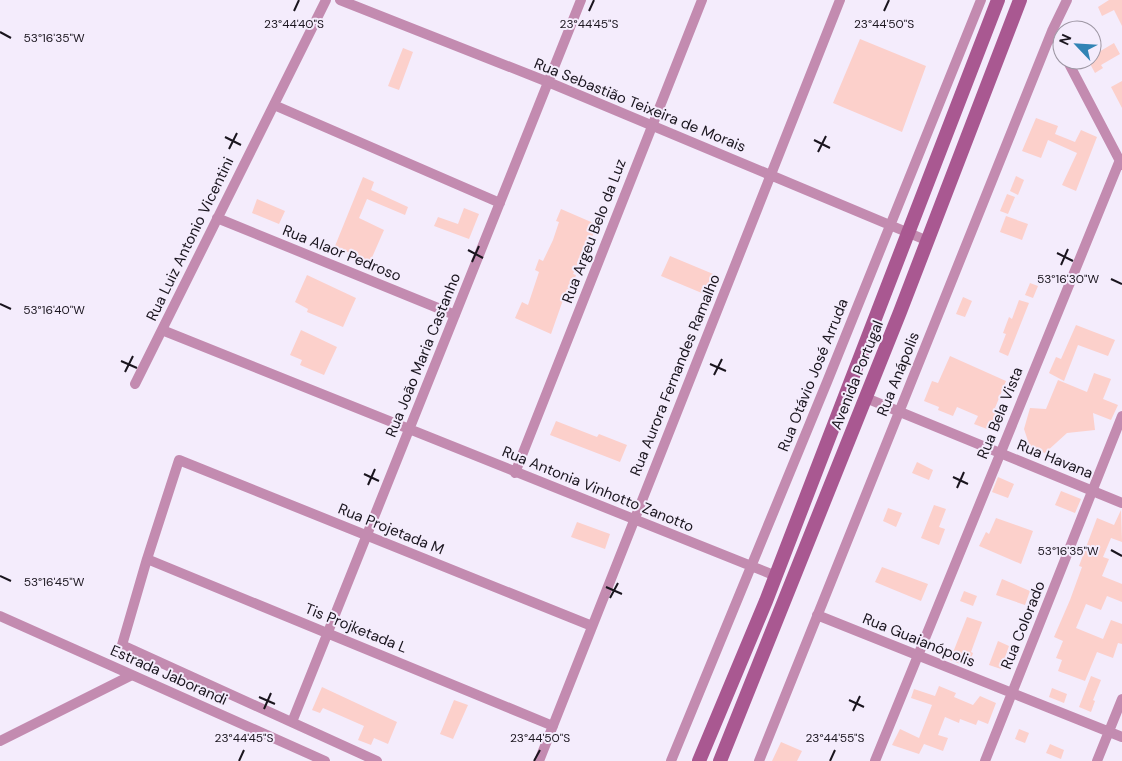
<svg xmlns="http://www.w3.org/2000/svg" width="1122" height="761" viewBox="0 0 1122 761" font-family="'DM Sans',sans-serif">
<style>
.building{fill:#fcd0cb}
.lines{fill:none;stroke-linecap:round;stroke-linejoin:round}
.street{stroke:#c38bb0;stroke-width:10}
.secondary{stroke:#a95891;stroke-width:14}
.ticks{fill:none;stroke:#1a151e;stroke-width:2}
.labels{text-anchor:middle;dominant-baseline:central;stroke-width:4;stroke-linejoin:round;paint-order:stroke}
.street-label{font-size:15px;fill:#1a151e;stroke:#f4ecfc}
.ticks-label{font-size:12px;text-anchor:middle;fill:#1a151e;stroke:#f4ecfc;stroke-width:4;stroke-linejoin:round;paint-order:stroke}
</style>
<rect width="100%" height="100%" fill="#f4ecfc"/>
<!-- building -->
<path class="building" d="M1109,0H1122V26L1114,10L1102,16L1098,7Z
M860,39L926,66L902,132L833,103Z
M1114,43L1120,54L1101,65L1103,68L1095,73L1088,60H1092V56Z
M403,48L413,52L399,90L388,86Z
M1122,81V108L1111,87Z
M1036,118L1058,126L1055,134L1075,142L1081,130L1097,137L1076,191L1062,185L1077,153L1048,140L1041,158L1022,151Z
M1016,176L1024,180L1018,195L1010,191Z
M363,177L374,182L371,190L408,207L405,215L367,199L359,218L384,230L370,262L335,246Z
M1007,194L1015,197L1008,214L1000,211Z
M257,199L285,211L279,224L252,213Z
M464,208L479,214L469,239L434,226L438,217L458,224Z
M561,209L598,225L573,274L576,275L571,289L566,301L563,300L551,334L515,318L522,302L528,305L539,272L535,270L539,259L543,261L553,240L559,222L556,221Z
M1006,216L1028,224L1022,240L1000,232Z
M670,256L718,276L709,296L661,276Z
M307,275L356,298L343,327L307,312L308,309L295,302Z
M1030,283L1038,286L1033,298L1025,295Z
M963,297L972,301L965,317L956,314Z
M1019,300L1029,303L1008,356L999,352L1006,334L1003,333L1009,317L1012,319Z
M1076,325L1115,340L1108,356L1078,345L1064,381L1049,373L1056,357L1061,359Z
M301,330L337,347L324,375L300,365L302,360L290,355Z
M950,356L1006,381L995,408L1000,410L992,431L974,424L978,416L957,407L953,416L938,410L939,407L924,401L932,381L938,383Z
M1094,373L1111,379L1103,399L1118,405L1111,420L1093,413L1095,430L1067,433L1045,453L1035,449L1029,444L1024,429L1030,408L1046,409L1058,380L1087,392Z
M556,421L597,437L599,434L627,445L620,462L550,435Z
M917,462L933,470L929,480L912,473Z
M998,477L1014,484L1008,498L992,492Z
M1061,491L1081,499L1075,513L1055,505Z
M934,505L946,509L939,527L945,529L939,545L921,538Z
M888,508L902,513L896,527L883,521Z
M1121,510L1122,542L1111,538L1103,557L1109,559L1102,576L1122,584V602L1107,596L1101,610L1086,604L1076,628L1103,639L1111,620L1122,624V644L1118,643L1113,658L1097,652L1085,681L1058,671L1062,660L1056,658L1063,641L1054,637L1070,600L1082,567L1079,566L1097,518L1114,525Z
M996,518L1033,531L1021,564L979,546L986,532L989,534Z
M577,522L610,534L605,549L571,537Z
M882,567L928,584L921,601L875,582Z
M1002,579L1030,591L1025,605L996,595Z
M964,591L977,596L973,606L960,601Z
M967,617L982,622L971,652L973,653L968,667L950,660Z
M998,641L1009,646L1001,669L989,665Z
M1091,676L1101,680L1093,700L1095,701L1091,712L1079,707Z
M939,686L956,693L954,697L973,705L980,696L996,703L988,724L978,720L976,725L960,719L959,723L945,717L938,735L948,738L943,751L924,744L919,754L892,745L900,729L919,738L932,705L911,698L914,689L935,696Z
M322,687L397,722L388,744L374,738L371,745L358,740L364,726L323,708L320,713L312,710Z
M1052,688L1067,694L1064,703L1049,697Z
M454,700L468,705L453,739L440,734Z
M1019,729L1029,733L1025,743L1015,739Z
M781,742L802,751L797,761H772Z
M1050,744L1064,750L1061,759L1046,753Z"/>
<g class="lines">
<!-- street -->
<path class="street" d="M340,0L548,82L928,241
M1052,31L1062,51
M1067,60L1122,165
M274,105L500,203
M217,218L455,315
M162,330L776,576
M135,384L326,0
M866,398L1122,503
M515,473L702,0
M147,559L553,726
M817,615L1122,737
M0,616L325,761
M292,722L581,0
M0,741L132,675
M377,761L122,645L147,559L179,460L592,626
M539,761L840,0
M671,761L827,382L981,0
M759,761L1052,31L1067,0
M875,761L1120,160
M985,761L1122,416
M1097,761L1122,699"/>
<!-- secondary -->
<path class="secondary" d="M699,761L766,601L998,0
M720,761L900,312L1020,0"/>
</g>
<!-- ticks -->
<path class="ticks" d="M294,11L299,0M589,11L594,0M884,11L889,0M0,32L11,38M225,137L241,145M814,140L830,148M229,149L237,133M818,152L826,136M468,250L483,258M1057,253L1073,261M472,262L479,246M1061,265L1068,249M1111,279L1122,284M0,304L11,309M121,361L137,368M710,364L726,371M125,372L133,356M714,375L722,359M364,474L379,481M953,477L968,484M368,485L375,469M957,488L964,472M1111,550L1122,556M0,576L11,581M606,587L622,594M610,598L618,583M259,697L275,704M849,700L864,707M264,709L271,693M853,711L860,696M239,761L244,750M534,761L540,750M830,761L835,750"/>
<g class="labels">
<!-- street labels -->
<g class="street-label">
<text transform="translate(640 105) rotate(22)">Rua Sebastião Teixeira de Morais</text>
<text transform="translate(594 231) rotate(-69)">Rua Argeu Belo da Luz</text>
<text transform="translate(190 239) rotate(-64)">Rua Luiz Antonio Vicentini</text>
<text transform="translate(342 253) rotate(22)">Rua Alaor Pedroso</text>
<text transform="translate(423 355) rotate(-68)">Rua João Maria Castanho</text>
<text transform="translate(898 374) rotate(-68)">Rua Anápolis</text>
<text transform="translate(675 375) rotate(-68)">Rua Aurora Fernandes Ramalho</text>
<text transform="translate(813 375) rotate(-68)">Rua Otávio José Arruda</text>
<text transform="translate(857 375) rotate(-68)">Avenida Portugal</text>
<text transform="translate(1000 413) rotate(-68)">Rua Bela Vista</text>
<text transform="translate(1055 459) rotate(22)">Rua Havana</text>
<text transform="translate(598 489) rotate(22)">Rua Antonia Vinhotto Zanotto</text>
<text transform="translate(391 529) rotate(22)">Rua Projetada M</text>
<text transform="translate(1023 625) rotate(-68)">Rua Colorado</text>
<text transform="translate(356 628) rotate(22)">Tis Projketada L</text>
<text transform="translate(919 640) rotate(22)">Rua Guaianópolis</text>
<text transform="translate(169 675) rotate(24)">Estrada Jaborandi</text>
</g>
</g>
<g class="ticks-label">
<text x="294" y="28">23°44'40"S</text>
<text x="589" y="28">23°44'45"S</text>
<text x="884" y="28">23°44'50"S</text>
<text x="54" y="42">53°16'35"W</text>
<text x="1068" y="283">53°16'30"W</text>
<text x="54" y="314">53°16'40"W</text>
<text x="1068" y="555">53°16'35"W</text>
<text x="54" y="586">53°16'45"W</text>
<text x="244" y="742">23°44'45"S</text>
<text x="540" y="742">23°44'50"S</text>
<text x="835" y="742">23°44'55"S</text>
</g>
<!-- north arrow -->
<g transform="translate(1077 45) rotate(295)"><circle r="24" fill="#f4ecfc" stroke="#9d96a3"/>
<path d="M0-4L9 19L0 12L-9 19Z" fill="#3284b5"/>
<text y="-8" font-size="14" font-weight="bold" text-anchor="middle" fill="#1a151e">N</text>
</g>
</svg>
